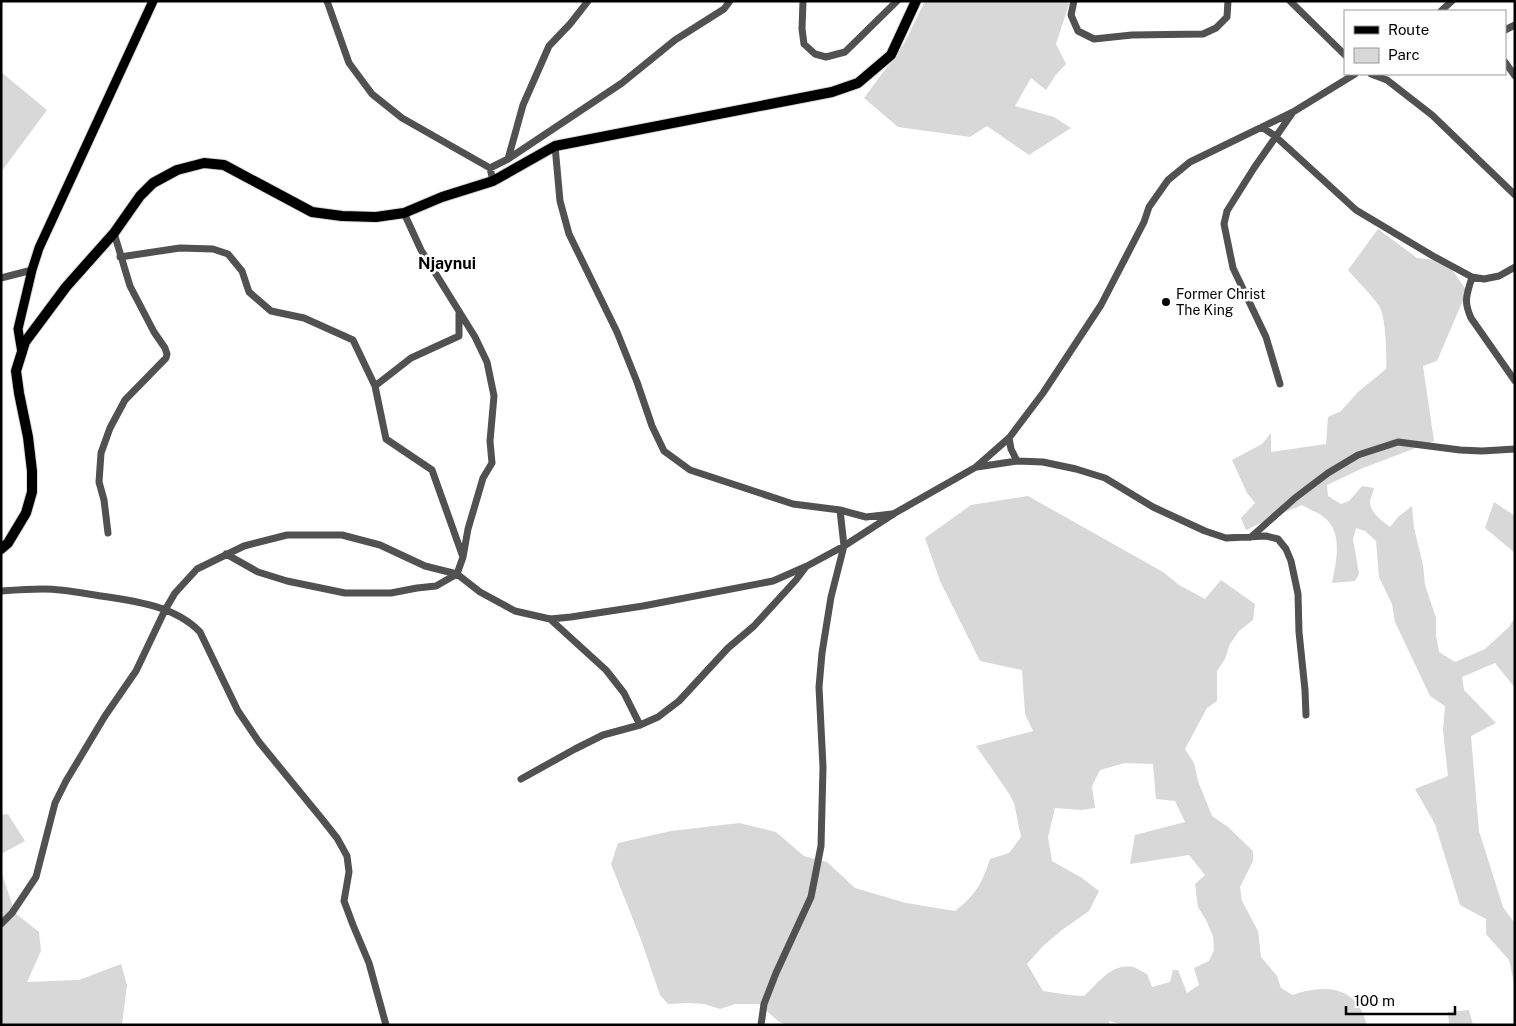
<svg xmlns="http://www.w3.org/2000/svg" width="1516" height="1026" viewBox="0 0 1516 1026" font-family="'Public Sans',sans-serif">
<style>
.green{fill:#d8d8d8;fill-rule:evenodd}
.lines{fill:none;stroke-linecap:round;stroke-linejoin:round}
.major-casing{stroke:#dbdbdb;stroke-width:11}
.highway-casing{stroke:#dbdbdb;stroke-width:12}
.minor{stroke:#515151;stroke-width:7}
.major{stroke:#000;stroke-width:9}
.highway{stroke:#000;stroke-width:10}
.poi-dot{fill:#000;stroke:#fff;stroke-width:2}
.labels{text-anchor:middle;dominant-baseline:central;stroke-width:5;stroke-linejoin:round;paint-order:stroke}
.poi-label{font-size:14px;fill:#000;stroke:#fff;text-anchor:start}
.quarter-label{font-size:16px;font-weight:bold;fill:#000;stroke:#fff}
</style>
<rect width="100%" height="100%" fill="#fff"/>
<!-- green -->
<path class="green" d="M925,1H1070L1056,44L1066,64L1055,76L1046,90L1031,78L1015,106L1054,117L1071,128L1029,155L987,126L970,137L898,127L864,98L904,44Z
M1,72L47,110L1,172Z
M1378,229L1417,258L1446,261L1467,291L1437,361L1423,366L1434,441L1363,468L1327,485L1328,496L1341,504L1349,501L1362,486L1374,488C1373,492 1371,497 1370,500C1369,512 1382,521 1390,527L1398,517L1412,506L1414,528L1423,565L1425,585L1436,618V635L1439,652L1455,662L1485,649L1509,627L1515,617V688L1495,663L1462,677L1464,690L1496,723L1471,736L1479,831L1503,907L1515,924V987L1509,960L1486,934V919L1460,905L1435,824L1415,789L1448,776L1443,730L1445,706L1430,696L1395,622L1392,604L1379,577L1376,541L1365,531L1356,528L1353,539L1359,574L1355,581L1332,583C1336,563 1343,535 1326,519C1320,513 1310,510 1302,505L1278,515L1246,530L1241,518L1255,503L1247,493L1232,460L1262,444L1271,433V452L1326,444L1328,417L1341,411L1358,392L1386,369C1387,356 1386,317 1379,306C1371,294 1358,282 1348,270Z
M1028,496L1163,572L1179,585L1205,599L1221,580L1255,604L1253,620L1239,631L1230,644L1225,659L1217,671V701L1207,708L1185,749L1194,763L1198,781L1212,816L1228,827L1253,851V861L1240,887L1242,901L1258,931L1261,957L1277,976L1281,988L1293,995C1316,986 1348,984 1361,1010C1364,1014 1365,1020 1367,1025H1125L1109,1021L1110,1025H786L778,1021L759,1004H735L720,1009L704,1004L689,1003L668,1004L660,995L640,937L611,864L618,843L671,831L739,823L776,832L804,856L827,862L855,888L906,903L955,911C976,895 982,883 990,859L1009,853L1021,837L1014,803L1010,795L976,746L1033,731L1025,714L1022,670L980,661L940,581L925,538L971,505ZM1125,763L1153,764L1156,799L1175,801L1185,822L1135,835L1130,864L1189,855L1205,875L1195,884L1198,907L1206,920L1213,936L1214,950L1209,961L1194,968L1199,985L1187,993L1178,970H1173L1170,982L1152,987L1147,974C1143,972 1137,968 1133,967C1110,963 1098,984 1084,996L1069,995L1043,991L1027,964L1043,946L1062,930L1089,911L1099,891L1082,878L1052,861L1048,837L1055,808L1081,810L1095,808L1092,786L1100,770Z
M1494,502L1515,516V553L1485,528Z
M8,814L25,841L1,854V815Z
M1,871L15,913L39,932L41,951L27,982L79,980L121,964L127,985L122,1025H1Z
M1469,1010L1473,1025H1449L1448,1012Z"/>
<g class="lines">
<!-- major casing -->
<g class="major-casing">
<path id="major" d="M22,353L18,329L32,270L39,248L153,1"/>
</g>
<!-- highway casing -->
<g class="highway-casing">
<path id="highway" d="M1,549L8,543L26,513L32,492V471L28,437L19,393L16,371L25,342L66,287L114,233L140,196L153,183L177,170L204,163L224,165L312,212L342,216L376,217L404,213L442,197L493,181L555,146L832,92L858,83L891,55L916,1"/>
</g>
<!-- minor -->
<path class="minor" d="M327,1L349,63L372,94L402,118L490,168L493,181
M803,1L802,29L804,44L815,54L826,57L845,52L897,1
M1074,1L1071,15L1078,31L1094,39L1132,35L1203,34L1216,28L1227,17L1228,1
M1290,1L1345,55
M1441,11L1452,1
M1505,30L1515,25
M1505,62L1515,76
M1371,74L1387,80L1432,115L1515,195
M1262,127L1275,136L1356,210L1433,256L1472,277L1484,279L1499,276L1515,267
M555,146L560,201L569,234L617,332L637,382L652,426L664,451L690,470L793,504L840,510L866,517L892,514
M508,159L523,105L549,46L570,24L588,1
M490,168L508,159L622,83L675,40L724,9L730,1
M404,213L421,250L475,337L487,362L494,396L490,441L492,463L483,478L468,529L463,557
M120,257L180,248L213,249L228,254L242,271L249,292L271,311L304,318L353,340L375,386L386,439L432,470L463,557L457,574L436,586L417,588L391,593H345L287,581L258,572L226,554
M1472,277C1467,295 1463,300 1471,318L1515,381
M1,278L32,270
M1280,384L1266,337L1233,268L1224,224L1227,211L1254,168L1293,112
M375,386L411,358L459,336V314
M1009,438L1011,449L1017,461
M977,467L1017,461L1043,462L1076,469L1105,478L1153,507L1205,531L1226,538L1266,536L1278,539L1286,549L1291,561L1298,594L1299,632L1305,690L1306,715
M108,533L104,500L99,482L101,453L110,428L125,400L166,358L167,354L165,348L154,332L130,286L114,233
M1251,537L1295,498L1328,473L1358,455L1398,442L1460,450L1482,451L1515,449
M1,591C15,590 29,589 43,589C63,589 82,593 101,596C135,601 175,606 200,632L238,711L259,742L322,819L337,838L347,856L349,872L344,901L353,925L369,963L386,1025
M550,619L606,670L624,693L640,725
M521,779L575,749L603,735L640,725L658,717L679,701L728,648L754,626L796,580L805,568
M1,924L12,913L36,877L55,803L66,781L105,716L136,671L165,610L175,593L197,569L244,546L287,535H342L380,545L425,566L457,574L480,592L515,611L550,619L571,617L643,606L773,581L807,566L844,546L895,513L976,467L1009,438L1043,393L1101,305L1144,222L1149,207L1168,180L1190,162L1293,112L1355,74
M761,1025L764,1004L776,973L811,897L821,846L823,767L819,687L822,653L831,597L844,546L840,510"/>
<!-- major -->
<use href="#major" class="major"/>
<!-- highway -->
<use href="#highway" class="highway"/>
</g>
<!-- markers -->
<circle class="poi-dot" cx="1166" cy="302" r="5"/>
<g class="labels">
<!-- poi labels -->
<g class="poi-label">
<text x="1176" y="294">Former Christ<tspan x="1176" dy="16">The King</tspan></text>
</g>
<!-- quarter labels -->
<g class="quarter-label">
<text x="447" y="263">Njaynui</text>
</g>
</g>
<!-- border -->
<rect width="1516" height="1026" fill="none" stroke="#000000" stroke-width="5"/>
<!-- legend -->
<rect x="1344" y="10" width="162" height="65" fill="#ffffff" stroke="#999999"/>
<rect x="1354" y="26" width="25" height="8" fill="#000000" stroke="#999999"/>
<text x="1388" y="35" font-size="15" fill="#000000">Route</text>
<rect x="1354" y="48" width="25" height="15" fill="#d8d8d8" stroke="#999999"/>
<text x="1388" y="60" font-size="15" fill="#000000">Parc</text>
<!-- scale -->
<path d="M1346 1006v8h109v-8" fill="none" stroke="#000000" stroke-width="2.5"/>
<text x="1354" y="1006" font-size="15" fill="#000000" stroke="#ffffff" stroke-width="4" paint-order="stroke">100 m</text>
</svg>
